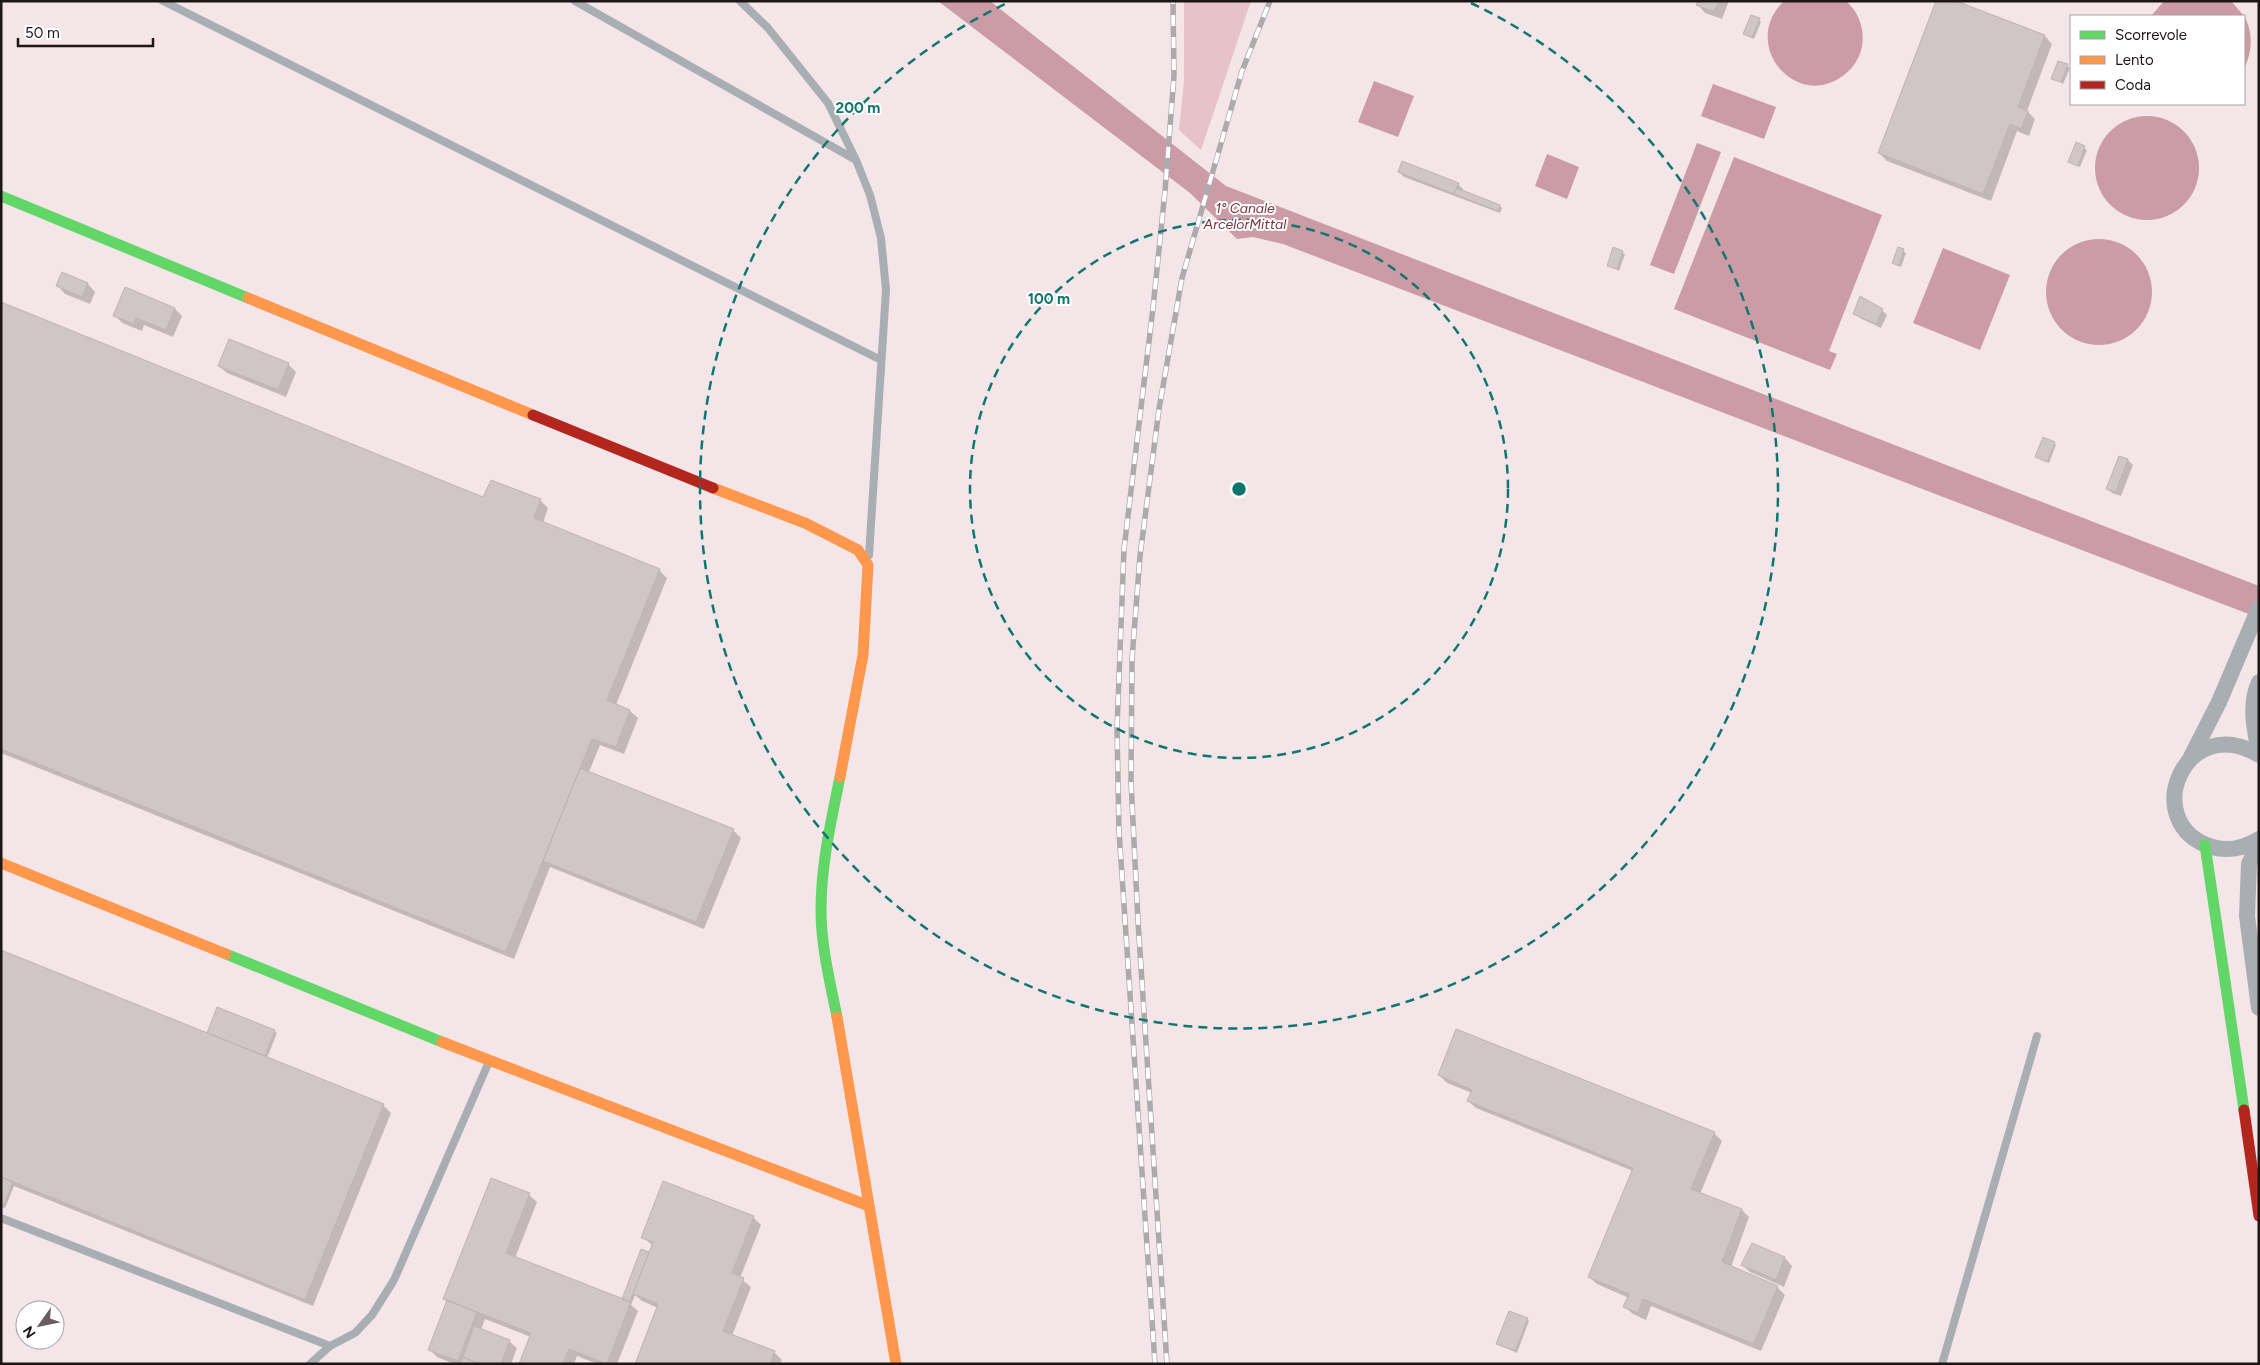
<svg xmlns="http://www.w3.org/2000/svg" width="2260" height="1365" viewBox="0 0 2260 1365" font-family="Figtree,sans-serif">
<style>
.green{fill:#e7c3c9}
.water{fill:#cc9ca6}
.shadow{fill:#0003}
.building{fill:#d0c6c7;stroke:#beb3b5}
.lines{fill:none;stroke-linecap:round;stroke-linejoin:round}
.lane{stroke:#a9aeb3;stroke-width:8}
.street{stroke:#a9aeb3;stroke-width:16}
.fast{stroke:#63d668;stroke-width:11}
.slow{stroke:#ff974d;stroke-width:11}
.jam{stroke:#b3261e;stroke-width:11}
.rail-casing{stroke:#adaaae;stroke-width:5.5}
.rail{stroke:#fff;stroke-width:4;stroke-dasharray:11;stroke-linecap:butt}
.ring{fill:none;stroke:#0f766e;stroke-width:2.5;stroke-dasharray:9 6}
.labels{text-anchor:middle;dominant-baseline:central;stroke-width:4;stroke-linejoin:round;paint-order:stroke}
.water-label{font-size:14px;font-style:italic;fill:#7b2e42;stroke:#fff}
.centre{fill:#0f766e;stroke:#fff;stroke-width:2.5}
.ring-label{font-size:15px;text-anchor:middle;font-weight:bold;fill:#0f766e;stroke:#fff;stroke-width:4;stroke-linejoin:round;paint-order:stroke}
</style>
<rect width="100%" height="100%" fill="#f4e6e8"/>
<!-- green -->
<path class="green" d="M1184,1H1251L1201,150L1179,130L1184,81Z"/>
<!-- water -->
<path class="water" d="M938,1H990L1226,186L2259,586V618L1283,244L1253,237L1237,239L1190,193Z
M1784,1H1846C1859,12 1865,30 1862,46C1860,58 1853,68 1844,75C1796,112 1739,44 1784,1Z
M2164,1H2231L2244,16H2151Z
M2244,16C2254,33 2252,53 2244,69Z
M1374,81L1414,96L1398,137L1358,122Z
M1713,84L1776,107L1764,139L1701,116Z
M2095 168a52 52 0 1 1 104 0a52 52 0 1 1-104 0Z
M1697,143L1721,152L1674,274L1650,265Z
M1547,154L1579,167L1567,199L1535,186Z
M1734,157L1882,215L1829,351L1837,354L1830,370L1674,309Z
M2046 292a53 53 0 1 1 106 0a53 53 0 1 1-106 0Z
M1943,248L2010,275L1980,350L1913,323Z"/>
<!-- shadow -->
<path class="shadow" d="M1699,1H1729L1722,19L1705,13L1698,5Z
M1952,1L2045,36L2052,44L2027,111L2035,119L2029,136L2017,131L1991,201L1887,161L1879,153Z
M1759,20L1761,22L1754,39L1747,36L1745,33Z
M2059,62L2070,68L2063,84L2053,78Z
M2084,148L2087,150L2080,167L2072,164L2070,162Z
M1399,172L1458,184L1463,189L1462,191L1500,206L1502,208L1500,213L1404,177Z
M1614,249L1625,254L1619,271L1608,265Z
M1898,249L1906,253L1901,267L1893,263Z
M63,274L88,284L95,292L90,304L65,294L58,286Z
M1,304L484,499L540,500L548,508L543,523L659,570L667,578L616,705L630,711L638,718L624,754L600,745L589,772L733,830L741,838L704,929L550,867L514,959L1,753Z
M175,309L182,316L173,337L144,325L142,331L122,323L115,315Z
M1882,310L1887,315L1881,328L1860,318L1855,313Z
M288,364L296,372L286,397L227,373L219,366Z
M2054,443L2056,445L2049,463L2036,457Z
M2119,457L2128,460L2133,465L2121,496L2112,493L2107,488Z
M1,951L207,1034L274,1031L277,1033L267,1058L384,1106L391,1113L313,1306L14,1186L5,1208L1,1207Z
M1439,1075L1714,1133L1722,1141L1700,1194L1742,1210L1749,1217L1731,1267L1777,1287L1785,1295L1761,1351L1651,1306L1646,1320L1633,1314L1625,1307L1629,1298L1597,1284L1589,1277L1633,1171L1476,1108L1468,1101L1472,1093L1447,1083Z
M529,1195L537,1202L515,1258L627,1302L642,1251L650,1254L653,1246L643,1237L753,1217L761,1225L740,1278L751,1287L732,1336L774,1352L782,1360L780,1364H637L658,1308L642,1301L635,1295L631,1305L638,1311L617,1364H597L577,1356L574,1364H520L531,1337L485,1319L481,1330L509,1341L517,1348L511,1364H454L437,1357L429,1349L448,1302L445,1299Z
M1752,1244L1785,1258L1792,1266L1784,1287L1750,1272L1742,1265Z
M1527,1319L1529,1321L1517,1353L1497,1344Z"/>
<!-- building -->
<path class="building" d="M1698,1H1719L1714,12L1696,5Z
M1936,1H1956L2045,35L2018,107L2028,111L2021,129L2010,124L1983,194L1878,153Z
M1751,15L1760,18L1752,37L1743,34Z
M2058,61L2068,64L2061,82L2051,79Z
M2076,142L2085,146L2078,166L2068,162Z
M1402,161L1459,183L1454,194L1398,172Z
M1457,188L1500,205L1498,211L1454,194Z
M1613,247L1623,251L1617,269L1607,266Z
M1898,247L1904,249L1899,266L1892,263Z
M62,272L88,283L82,297L56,286Z
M125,287L175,308L166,330L136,318L134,324L113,316Z
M1860,296L1883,309L1876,324L1853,314Z
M1,302L483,497L491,480L541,499L534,518L660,569L607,700L630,710L616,747L592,739L506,952L1,749Z
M229,339L289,363L278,390L218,366Z
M2043,437L2055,442L2047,462L2035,457Z
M2119,456L2128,459L2116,492L2106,489Z
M580,768L734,829L696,922L543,861Z
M1,950L384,1104L305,1300L1,1177Z
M217,1007L275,1030L265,1056L207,1033Z
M1456,1029L1715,1132L1691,1189L1742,1209L1722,1262L1778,1286L1754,1344L1643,1299L1638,1313L1623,1307L1629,1294L1588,1277L1633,1168L1467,1101L1472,1090L1438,1075Z
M1,1177L13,1182L3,1207L1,1206Z
M491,1178L530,1193L506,1253L631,1302L607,1364L569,1349L563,1364H519L531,1333L443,1299Z
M663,1181L754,1216L732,1273L744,1278L723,1331L775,1351L770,1364H635L658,1304L633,1294L653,1242L641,1238Z
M1752,1243L1785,1257L1776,1280L1741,1265Z
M641,1249L649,1252L630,1302L622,1299Z
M447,1300L477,1312L458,1361L428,1350Z
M1509,1311L1528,1318L1515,1351L1496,1344Z
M474,1326L510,1340L501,1364H480L463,1357Z
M463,1357L480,1364H460Z"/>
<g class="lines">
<!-- lane -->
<path class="lane" d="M163,1L881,360
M575,1L856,160L870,195L881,238L886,290L869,555
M740,1L768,28L828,103L856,160
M1,1218L330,1346
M310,1364L330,1346L355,1333L372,1315L394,1280L488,1064
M1942,1364L2037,1036"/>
<!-- street -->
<path class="street" d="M2259,682C2249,704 2254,728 2259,751
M2259,755C2184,710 2138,824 2212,847C2229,852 2244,848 2259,839
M2191,757L2219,702L2259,608
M2259,842L2249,864L2247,916L2259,1008"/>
<!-- fast -->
<path class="fast" d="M1,196L248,298
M2205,845L2244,1110
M226,954L442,1042
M837,1017C830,982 821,946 821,910C821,865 831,821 840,777"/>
<!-- slow -->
<path class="slow" d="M248,298L533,415
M713,488L805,523L858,550L868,565L863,655L840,777
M1,863L226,954
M837,1017L896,1364
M442,1042L869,1206"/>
<!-- jam -->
<path class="jam" d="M533,415L713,488
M2244,1110L2259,1216"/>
<!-- rail casing -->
<g class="rail-casing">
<path id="rail" d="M1155,1364L1119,831L1117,728L1124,549L1153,308L1165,191L1174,76L1173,1
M1167,1364L1138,921L1131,782L1132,659L1140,556L1159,409L1182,278L1242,71L1270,1"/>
</g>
<!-- rail -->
<use href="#rail" class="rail"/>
</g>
<!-- distance rings -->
<g class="ring">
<circle cx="1239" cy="489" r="269"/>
<path d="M1471 3A539 539 0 1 1 1007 3"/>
</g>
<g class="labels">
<!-- water labels -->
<g class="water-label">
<text x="1245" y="208">1° Canale<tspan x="1245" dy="16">ArcelorMittal</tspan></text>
</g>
</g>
<circle cx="1239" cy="489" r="8" class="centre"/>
<g class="ring-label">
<text x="858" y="113">200 m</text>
<text x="1049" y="304">100 m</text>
</g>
<!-- border -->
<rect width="2260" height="1365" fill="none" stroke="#1d1516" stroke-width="5"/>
<!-- legend -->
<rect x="2070" y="15" width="175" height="90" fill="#ffffff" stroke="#a5a1a2"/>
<rect x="2080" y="31" width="25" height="8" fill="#63d668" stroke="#a5a1a2"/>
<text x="2115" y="40" font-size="15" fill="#1d1516">Scorrevole</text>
<rect x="2080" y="56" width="25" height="8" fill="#ff974d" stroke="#a5a1a2"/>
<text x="2115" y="65" font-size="15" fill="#1d1516">Lento</text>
<rect x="2080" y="81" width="25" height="8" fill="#b3261e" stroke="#a5a1a2"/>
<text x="2115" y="90" font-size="15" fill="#1d1516">Coda</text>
<!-- north arrow -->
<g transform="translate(40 1325) rotate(237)"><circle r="24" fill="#ffffff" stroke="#a5a1a2"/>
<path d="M0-4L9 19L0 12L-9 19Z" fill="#685e60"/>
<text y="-8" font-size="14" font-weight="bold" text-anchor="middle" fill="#1d1516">N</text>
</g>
<!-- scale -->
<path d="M18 38v8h135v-8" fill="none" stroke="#1d1516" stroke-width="2.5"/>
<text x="25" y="38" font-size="15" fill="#1d1516" stroke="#ffffff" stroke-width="4" paint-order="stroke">50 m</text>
</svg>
